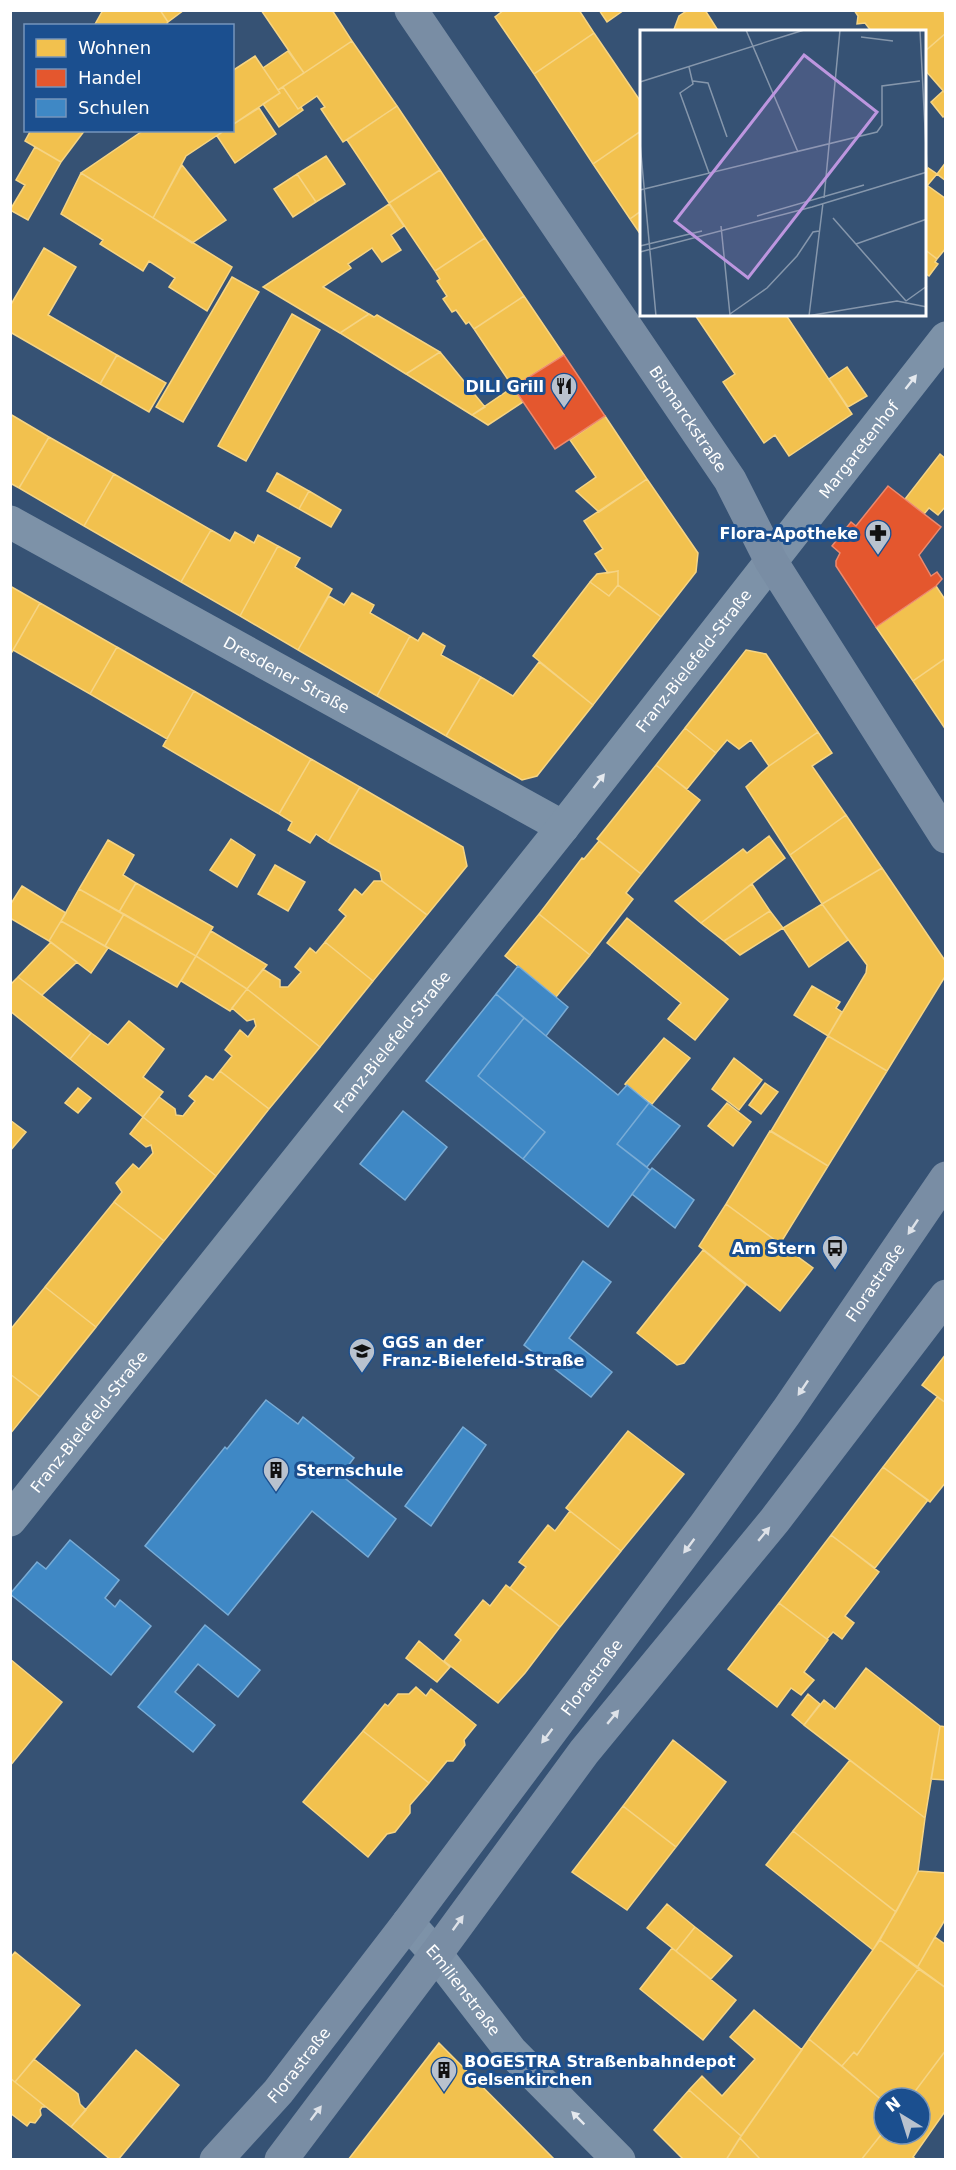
<svg xmlns="http://www.w3.org/2000/svg" width="956" height="2170" viewBox="0 0 956 2170" font-family="'DejaVu Sans',sans-serif">
<style>
.homes{fill:#f2c14e;stroke:#f6d483;stroke-width:1.5}
.shops{fill:#e4572e;stroke:#ec896d;stroke-width:1.5}
.schools{fill:#3f88c5;stroke:#79acd6;stroke-width:1.5}
.lines{fill:none;stroke-linecap:round;stroke-linejoin:round}
.street{stroke:#7d92a8;stroke-width:33}
.secondary{stroke:#798da4;stroke-width:33}
.oneway{fill:#e5e9ee}
.oneway2{fill:#dee2e8}
.labels{text-anchor:middle;dominant-baseline:central;stroke-width:6;stroke-linejoin:round;paint-order:stroke}
.poi-label{font-size:16px;font-weight:bold;fill:#fff;stroke:#1b4f8f;text-anchor:end}
.street-label{font-size:16px;fill:#fff;stroke:#1b4f8f}
.inset-road{fill:none;stroke:#8697ac;stroke-width:1.5}
.view{fill:#bd96df;fill-opacity:0.15;stroke:#bd96df;stroke-width:3}
.inset-edge{fill:none;stroke:#fff;stroke-width:3}
</style>
<rect width="100%" height="100%" fill="#365274"/>
<!-- homes -->
<path class="homes" d="M103,10H160L168,22L165,26H94Z
M160,10H184L168,22Z
M261,10H332L352,41L304,73Z
M504,10H579L594,33L534,74L495,17Z
M599,10H624L607,22Z
M688,10H705L719,32H673L679,16Z
M854,10H944L946,33L924,52V32H872L865,23L857,24L858,16Z
M594,33L641,102V131L593,164L534,74Z
M946,33V94L924,69V52Z
M352,41L397,106L343,142L321,109L325,107L317,96L298,109L283,87Z
M288,51L304,73L278,90L263,68Z
M255,56L280,93L232,125V71Z
M283,87L298,109L301,107L303,110L279,127L263,104L280,93L278,90Z
M943,91L946,94V115L943,117L931,102Z
M397,106L440,170L389,203L347,140Z
M259,108L276,134L235,163L217,136L225,130H232V125Z
M31,130H85L61,162L25,141Z
M144,130H225L186,156L153,218L81,173Z
M641,131V211L630,219L593,164Z
M35,147L61,162L28,220L10,210L25,185L16,180Z
M326,156L345,184L316,202L297,174Z
M946,162V181L937,174Z
M182,165L226,220L192,243L153,218Z
M924,165L937,174L926,187L924,186Z
M440,170L485,238L435,271L389,203Z
M81,173L232,267L207,311L169,287L175,278L149,261L143,271L100,244L103,240L61,214Z
M297,174L316,202L293,217L274,189Z
M924,186H928L946,199V248L937,259L924,249Z
M389,204L404,226L391,235L401,250L382,262L372,248L348,264L351,268L323,287L369,314L340,333L263,287Z
M641,211V235L630,219Z
M485,238L524,296L474,329L469,322L466,324L456,310L452,312L443,299L447,296L437,281L440,279L435,271Z
M44,248L76,267L48,315L117,355L100,384L10,332V306Z
M924,249L937,259L935,262L938,264L929,276L926,274L924,275Z
M232,277L259,292L183,422L156,407Z
M524,296L564,355L513,387L474,329Z
M292,314L320,330L246,461L218,446Z
M369,314L374,317L377,315L440,352L406,374L340,333Z
M695,315H786L852,414L789,456L775,435L764,443L723,382L735,374Z
M440,352L485,407L472,415L406,374Z
M117,355L166,383L149,412L100,384Z
M847,367L867,396L848,407L829,379Z
M513,387L523,402L488,425L472,415Z
M10,414L49,437L19,488L10,483Z
M605,416L647,479L599,512L576,491L596,477L570,440Z
M49,437L114,474L84,526L19,488Z
M940,454L946,459V506L938,515L929,508L924,514L905,499Z
M277,473L309,491L299,509L267,491Z
M114,474L211,530L181,582L84,526Z
M647,479L698,553L696,572L661,617L618,585V571L608,573L595,554L603,549L584,521Z
M309,491L341,510L331,527L299,509Z
M211,530L230,541L235,532L254,543L258,535L278,546L240,616L181,582Z
M278,546L300,558L295,567L332,589L298,650L240,616Z
M618,571V585L609,596L590,582L597,574Z
M590,582L609,596L618,585L661,617L593,705L533,656Z
M10,586L40,603L12,652H10Z
M936,586L946,601V658L913,681L876,627Z
M352,593L374,605L370,613L410,636L377,696L298,650L329,596L344,605Z
M40,603L117,647L90,694L13,650Z
M423,633L445,646L441,655L481,677L446,736L377,696L410,636L418,641Z
M117,647L194,691L167,739L90,694Z
M746,650L766,654L818,732L769,766L751,740L739,749L727,740L716,753L685,728Z
M946,658V730L913,681Z
M539,662L593,705L537,776L522,780L446,736L481,677L513,696Z
M194,691L311,759L279,814L163,746Z
M685,728L716,753L687,789L656,765Z
M818,732L832,753L812,766L846,815L790,855L746,787L769,766Z
M311,759L360,787L328,842L316,834L310,843L288,830L292,822L279,814Z
M656,765L700,800L641,874L597,839Z
M360,787L463,847L467,866L427,915L382,881L380,872L328,842Z
M846,815L882,868L822,904L790,855Z
M769,836L785,858L701,923L675,901L743,849L747,853Z
M231,839L255,855L237,887L210,870Z
M108,840L134,855L123,875L136,883L119,912L79,889Z
M599,841L641,874L626,893L633,899L590,955L539,914L582,858L584,859Z
M275,865L305,882L288,911L258,894Z
M882,868L946,962V975L887,1071L828,1036L866,973L867,965L822,904Z
M374,881H382L427,915L373,981L325,942L346,916L339,910L355,889L362,895Z
M136,883L213,927L196,956L119,912Z
M752,884L770,911L724,941L701,923Z
M22,886L66,913L49,941L10,918V905Z
M79,889L124,914L105,946L61,921Z
M822,904L848,940L809,967L783,928Z
M770,911L783,928L740,955L724,941Z
M124,914L196,956L177,987L105,946Z
M539,914L590,955L556,997L505,956Z
M627,918L728,999L695,1040L668,1019L681,1003L607,943Z
M61,921L108,948L91,973L49,941Z
M211,931L267,965L247,989L196,956Z
M51,942L77,962L42,995L18,977Z
M325,942L373,981L320,1047L247,989L263,969L280,980V987H288L301,972L295,967L310,948L316,953Z
M196,956L247,989L230,1011L181,981Z
M18,977L91,1033L70,1059L10,1011V985Z
M812,986L840,1002L836,1008L842,1012L828,1036L794,1015Z
M247,989L320,1047L269,1109L220,1071L232,1056L225,1050L240,1030L248,1037L256,1026L254,1019L247,1021L232,1008Z
M129,1021L164,1049L143,1077L163,1092L143,1117L70,1059L91,1033L108,1045Z
M828,1036L887,1071L828,1166L771,1131Z
M664,1038L690,1058L652,1104L625,1084Z
M734,1058L762,1080L739,1110L712,1089Z
M220,1071L269,1109L216,1176L143,1117L159,1097L175,1109L176,1115L183,1116L195,1101L189,1096L206,1076L213,1080Z
M765,1083L778,1092L761,1114L749,1105Z
M78,1088L91,1098L78,1113L65,1103Z
M727,1103L751,1122L733,1146L708,1126Z
M143,1117L216,1176L164,1241L114,1202L122,1192L116,1183L133,1164L139,1169L153,1153L151,1145L146,1147L130,1134Z
M10,1120L26,1132L10,1151Z
M770,1131L828,1166L780,1244L726,1204Z
M114,1202L164,1241L96,1327L45,1287Z
M726,1204L813,1268L780,1311L699,1246Z
M703,1250L746,1285L684,1363L677,1365L637,1333Z
M45,1287L96,1327L40,1397L10,1374V1330Z
M946,1354V1403L922,1385Z
M10,1374L40,1397L10,1434Z
M937,1397L946,1403V1482L930,1502L883,1467Z
M628,1431L684,1474L621,1551L566,1508Z
M883,1467L928,1500L875,1568L831,1535Z
M570,1511L621,1551L560,1627L510,1588L526,1567L519,1562L548,1525L555,1531Z
M831,1535L879,1572L845,1616L854,1623L842,1639L833,1632L827,1639L779,1603Z
M506,1585L560,1627L525,1673L498,1703L444,1661L461,1640L455,1635L483,1600L490,1606Z
M779,1603L828,1640L804,1672L814,1680L801,1695L791,1688L777,1707L728,1669Z
M419,1641L450,1667L437,1682L406,1658Z
M10,1659L62,1702L10,1766Z
M866,1668L940,1726L925,1818L804,1725L824,1700L835,1709Z
M416,1687L426,1696L431,1689L476,1725L464,1740L465,1745L453,1761H447L429,1783L363,1731L385,1704L388,1706L398,1694H409Z
M808,1694L820,1704L804,1725L792,1715Z
M940,1726L946,1727V1780L931,1779Z
M363,1731L429,1783L410,1805V1813L395,1832L387,1834L368,1857L303,1802Z
M673,1740L726,1782L676,1847L623,1806Z
M850,1760L925,1818L918,1871L896,1912L793,1831Z
M623,1806L676,1847L627,1910L572,1872Z
M793,1831L896,1912L873,1950L766,1865Z
M918,1871L946,1873V1918L917,1968L880,1940Z
M667,1904L695,1927L676,1951L647,1928Z
M695,1927L732,1956L711,1979L676,1951Z
M935,1937L946,1945V1988L917,1968Z
M880,1940L919,1968L857,2055L854,2052L842,2066L809,2039Z
M672,1948L736,2000L703,2040L640,1989Z
M15,1952L80,2005L15,2082L10,2078V1958Z
M919,1968L946,1988V2050L910,2098H884V2102L842,2066L854,2052L857,2055Z
M754,2010L802,2050L741,2136L689,2090L702,2076L722,2096L755,2059L730,2037Z
M809,2039L884,2102V2131L861,2160H761L740,2138Z
M439,2043L555,2160H348Z
M136,2050L179,2085L118,2160H111L71,2127Z
M946,2050V2110L913,2157L917,2160H861L884,2131V2134H920V2098H910Z
M34,2059L78,2094L80,2104L86,2110L71,2127L15,2082Z
M10,2078L46,2107H42L40,2110L41,2115L35,2123L30,2122L27,2126L10,2113Z
M689,2090L741,2136L726,2160H684L654,2130Z
M740,2138L761,2160H726Z"/>
<!-- shops -->
<path class="shops" d="M564,355L605,416L555,449L513,387Z
M888,486L941,527L919,555L931,576L937,572L942,579L936,586L876,627L836,566V561L840,553L832,546L851,522L856,526Z"/>
<!-- schools -->
<path class="schools" d="M518,966L568,1007L546,1036L496,994Z
M496,994L524,1018L478,1076L545,1132L523,1159L426,1081Z
M524,1018L618,1095L627,1085L649,1103L617,1144L650,1170L608,1227L523,1159L545,1132L478,1076Z
M649,1103L680,1126L647,1167L617,1144Z
M403,1111L447,1147L405,1200L360,1164Z
M652,1168L694,1200L675,1228L632,1194Z
M583,1261L611,1282L569,1338L612,1372L591,1397L524,1345Z
M266,1400L298,1424L303,1417L354,1458L341,1475L396,1519L368,1557L312,1511L228,1615L145,1546L225,1447L227,1449Z
M463,1427L486,1445L431,1526L405,1506Z
M70,1540L119,1580L105,1598L115,1607L120,1600L151,1626L111,1675L10,1594L37,1562L46,1569Z
M205,1625L260,1670L238,1697L198,1664L175,1692L215,1725L193,1752L138,1707Z"/>
<g class="lines">
<!-- street -->
<g class="street">
<path id="s1" d="M10,522L563,827"/>
<path id="s2" d="M10,1520L563,827L946,338"/>
<path id="s3" d="M408,1923L436,1954L511,2051L619,2160"/>
</g>
<!-- secondary -->
<g class="secondary">
<path id="s4" d="M411,10L730,480L771,561L946,837"/>
<path id="s5" d="M216,2160L278,2092L408,1923L705,1525L787,1411L946,1178"/>
<path d="M281,2160L436,1954L584,1752L775,1520L946,1296"/>
</g>
</g>
<!-- one-way arrows -->
<defs><path id="oneway-solid" d="M-6-.8H1V-3.2L6.5 0L1 3.2V.8H-6Z" transform="scale(1.5)"/></defs>
<g class="oneway">
<use href="#oneway-solid" transform="translate(911 382) rotate(-52)"/>
<use href="#oneway-solid" transform="translate(599 781) rotate(-52)"/>
<use href="#oneway-solid" transform="translate(578 2118) rotate(-135)"/>
</g>
<g class="oneway2">
<use href="#oneway-solid" transform="translate(913 1227) rotate(124)"/>
<use href="#oneway-solid" transform="translate(803 1388) rotate(124)"/>
<use href="#oneway-solid" transform="translate(764 1534) rotate(-50)"/>
<use href="#oneway-solid" transform="translate(689 1546) rotate(127)"/>
<use href="#oneway-solid" transform="translate(613 1717) rotate(-50)"/>
<use href="#oneway-solid" transform="translate(547 1736) rotate(127)"/>
<use href="#oneway-solid" transform="translate(458 1923) rotate(-54)"/>
<use href="#oneway-solid" transform="translate(316 2113) rotate(-53)"/>
</g>
<!-- icons -->
<defs>
<g id="restaurant-pin" transform="scale(1.35)"><path d="M0 17L-7.5 6A9.5 9.5 0 1 1 7.5 6Z" fill="#b9c2ce" stroke="#1b4f8f"/><path d="M-5-6h1v4h1v-4h1v4h1v-4h1v5L-1.5 .5V6h-2V.5L-5-1ZM5-6V6H3V1.5H1.5Q1.5-4 5-6Z" fill="#111"/></g>
<g id="pharmacy-pin" transform="scale(1.35)"><path d="M0 17L-7.5 6A9.5 9.5 0 1 1 7.5 6Z" fill="#b9c2ce" stroke="#1b4f8f"/><path d="M-2-6h4v4h4v4h-4v4h-4v-4h-4v-4h4Z" fill="#111"/></g>
<g id="bus-pin" transform="scale(1.35)"><path d="M0 17L-7.5 6A9.5 9.5 0 1 1 7.5 6Z" fill="#b9c2ce" stroke="#1b4f8f"/><path d="M-5-6H5V4H4V6H2V4H-2V6H-4V4H-5ZM-3.5-4V0h7V-4ZM-3.5 1.2v1.5H-2V1.2ZM2 1.2v1.5H3.5V1.2Z" fill="#111"/></g>
<g id="school-pin" transform="scale(1.35)"><path d="M0 17L-7.5 6A9.5 9.5 0 1 1 7.5 6Z" fill="#b9c2ce" stroke="#1b4f8f"/><path d="M0-5L7-2L0 1L-7-2ZM-4 1L0 2.5L4 1V4Q0 6-4 4Z" fill="#111"/></g>
<g id="building-pin" transform="scale(1.35)"><path d="M0 17L-7.5 6A9.5 9.5 0 1 1 7.5 6Z" fill="#b9c2ce" stroke="#1b4f8f"/><path d="M-4-6H4V6H1V3H-1V6H-4ZM-2.5-4.3h1.7v1.8h-1.7ZM.8-4.3h1.7v1.8H.8ZM-2.5-1h1.7V.8h-1.7ZM.8-1h1.7V.8H.8Z" fill="#111"/></g>
</defs>
<g fill-rule="evenodd">
<use href="#restaurant-pin" x="564" y="386"/>
<use href="#pharmacy-pin" x="878" y="533"/>
<use href="#bus-pin" x="835" y="1248"/>
<use href="#school-pin" x="362" y="1351"/>
<use href="#building-pin" x="276" y="1470"/>
<use href="#building-pin" x="444" y="2070"/>
</g>
<g class="labels">
<!-- poi labels -->
<g class="poi-label">
<text x="544" y="386">DILI Grill</text>
<text x="858" y="533">Flora-Apotheke</text>
<text x="816" y="1248">Am Stern</text>
<text x="382" y="1342" text-anchor="start">GGS an der<tspan x="382" dy="18">Franz-Bielefeld-Straße</tspan></text>
<text x="296" y="1470" text-anchor="start">Sternschule</text>
<text x="464" y="2061" text-anchor="start">BOGESTRA Straßenbahndepot<tspan x="464" dy="18">Gelsenkirchen</tspan></text>
</g>
<!-- street labels -->
<g class="street-label">
<text stroke="none"><textPath href="#s4" startOffset="494">Bismarckstraße</textPath></text>
<text stroke="none"><textPath href="#s2" startOffset="1366">Margaretenhof</textPath></text>
<text stroke="none"><textPath href="#s2" startOffset="1098">Franz-Bielefeld-Straße</textPath></text>
<text stroke="none"><textPath href="#s1" startOffset="316">Dresdener Straße</textPath></text>
<text stroke="none"><textPath href="#s2" startOffset="612">Franz-Bielefeld-Straße</textPath></text>
<text stroke="none"><textPath href="#s5" startOffset="1098">Florastraße</textPath></text>
<text stroke="none"><textPath href="#s2" startOffset="126">Franz-Bielefeld-Straße</textPath></text>
<text stroke="none"><textPath href="#s5" startOffset="612">Florastraße</textPath></text>
<text stroke="none"><textPath href="#s3" startOffset="87">Emilienstraße</textPath></text>
<text stroke="none"><textPath href="#s5" startOffset="126">Florastraße</textPath></text>
</g>
</g>
<!-- overview -->
<g transform="translate(640 30)">
<rect width="286" height="286" fill="#365274"/>
<path class="inset-road" d="M106,0L158,122M280,0L287,138M221,7L253,11M49,37L53,54L40,63L69,143M53,51L68,53L87,107M0,52L164,0M0,113L16,286M0,160L237,102L242,95V56L280,51M184,168L200,0M117,186L224,155M193,188L266,271M81,196L90,285M216,214L287,189M0,216L62,201M0,222L172,177L287,142M266,271L287,256M90,284L127,258L157,226L173,202L179,201M167,286L257,271L287,277M169,286L183,173"/>
<path class="view" d="M164,25L237,82L108,248L35,191Z"/>
<rect width="286" height="286" class="inset-edge"/>
</g>
<!-- border -->
<rect width="956" height="2170" fill="none" stroke="#ffffff" stroke-width="24"/>
<!-- legend -->
<rect x="24" y="24" width="210" height="108" fill="#1b4f8f" stroke="#7695bc" stroke-width="1.5"/>
<rect x="36" y="39" width="30" height="18" fill="#f2c14e" stroke="#7695bc" stroke-width="1.5"/>
<text x="78" y="54" font-size="18" fill="#ffffff">Wohnen</text>
<rect x="36" y="69" width="30" height="18" fill="#e4572e" stroke="#7695bc" stroke-width="1.5"/>
<text x="78" y="84" font-size="18" fill="#ffffff">Handel</text>
<rect x="36" y="99" width="30" height="18" fill="#3f88c5" stroke="#7695bc" stroke-width="1.5"/>
<text x="78" y="114" font-size="18" fill="#ffffff">Schulen</text>
<!-- north arrow -->
<g transform="translate(902 2116) rotate(322)"><circle r="28" fill="#1b4f8f" stroke="#7695bc" stroke-width="1.5"/>
<path d="M0-4.5L10 22L0 15L-10 22Z" fill="#b9c2ce"/>
<text y="-9" font-size="16" font-weight="bold" text-anchor="middle" fill="#ffffff">N</text>
</g>
</svg>
